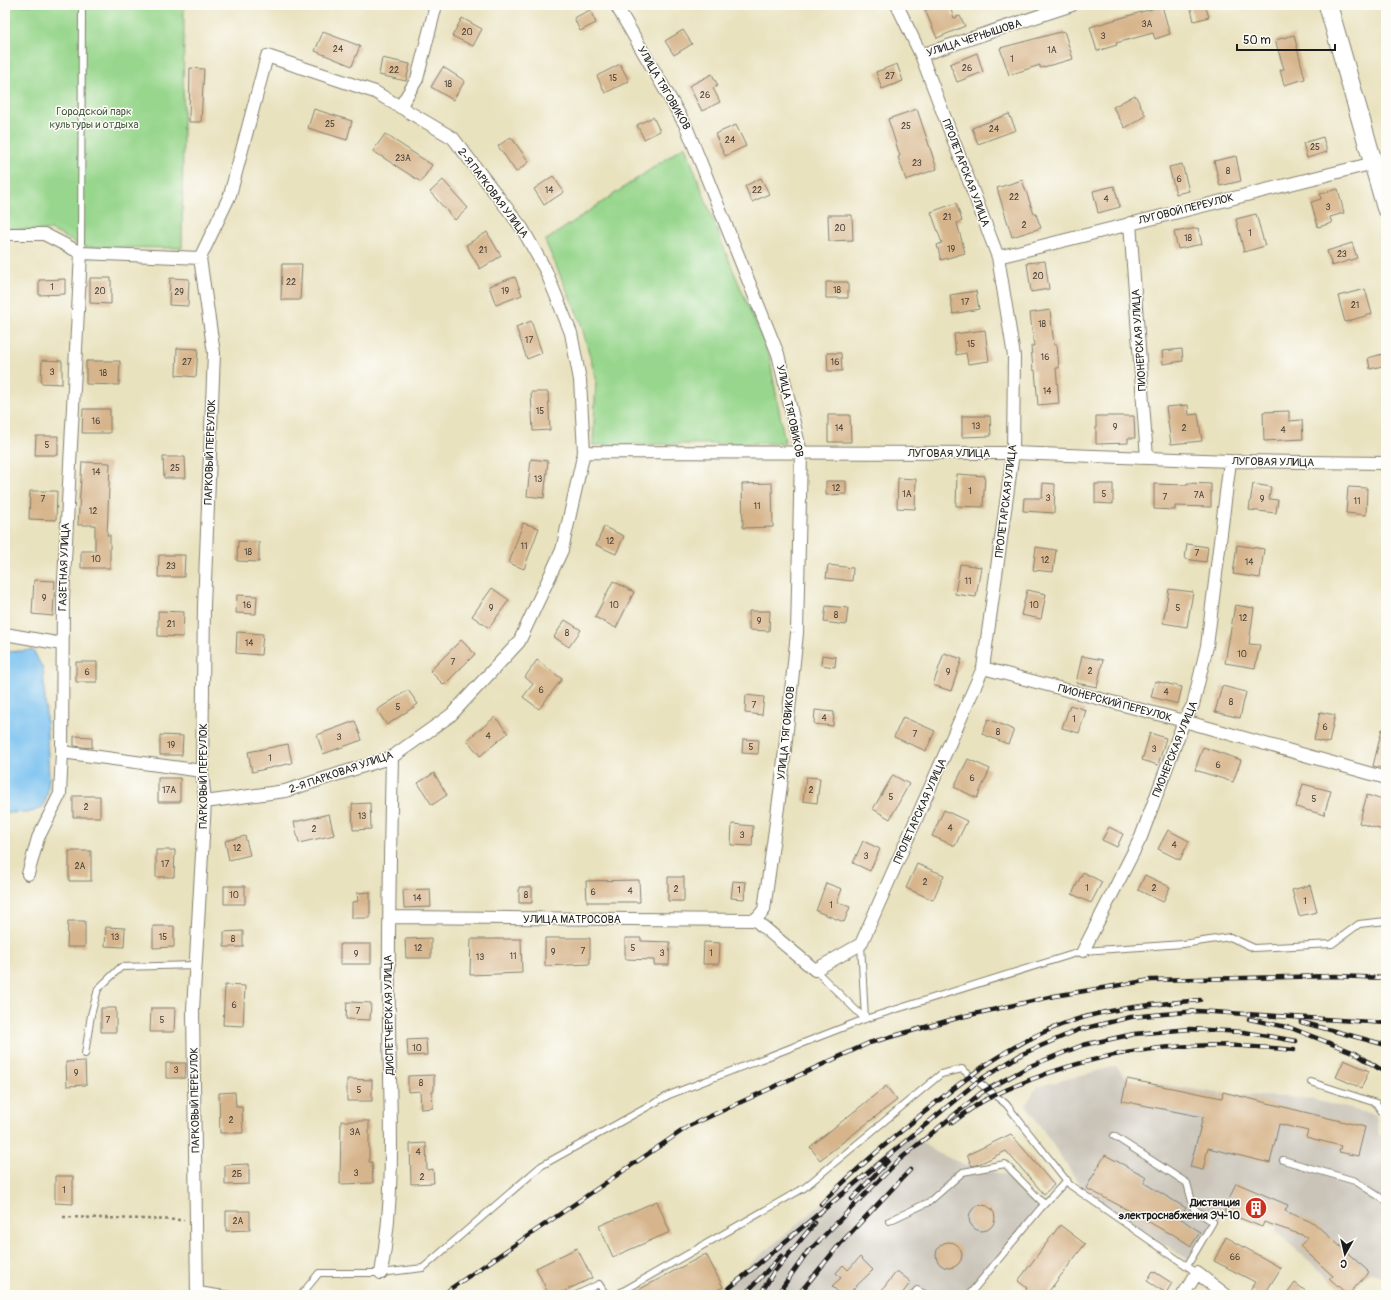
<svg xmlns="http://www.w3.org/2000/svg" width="1391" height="1300" viewBox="0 0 1391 1300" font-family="Pangolin,sans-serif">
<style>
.industrial{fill:#c9c3b8}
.green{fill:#97d68c;stroke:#5a7954}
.water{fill:#77c0f0;stroke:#4a6e86}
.building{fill:#d7b58c}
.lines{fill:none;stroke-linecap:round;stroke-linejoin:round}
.service-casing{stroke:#827f6e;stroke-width:8}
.minor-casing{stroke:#827f6e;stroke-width:14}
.secondary-casing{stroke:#827f6e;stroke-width:20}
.path{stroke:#827f6e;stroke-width:2.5;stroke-dasharray:3 3;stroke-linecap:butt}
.service{stroke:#fff;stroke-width:6}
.minor{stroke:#fff;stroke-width:12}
.secondary{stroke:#fff;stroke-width:18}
.rail-casing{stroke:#1c1c1c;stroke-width:4.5}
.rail{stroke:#fdfcf7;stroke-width:3;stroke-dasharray:9;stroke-linecap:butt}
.labels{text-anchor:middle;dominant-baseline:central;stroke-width:3;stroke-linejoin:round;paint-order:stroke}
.number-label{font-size:9px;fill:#4b4238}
.street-label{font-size:11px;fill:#1c1c1c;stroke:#fdfcf7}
.park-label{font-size:11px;fill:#475d43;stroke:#fdfcf7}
.poi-label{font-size:11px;font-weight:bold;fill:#1c1c1c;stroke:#fdfcf7;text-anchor:end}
</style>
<rect width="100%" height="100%" fill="#fdfcf7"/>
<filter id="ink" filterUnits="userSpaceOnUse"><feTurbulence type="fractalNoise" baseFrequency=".025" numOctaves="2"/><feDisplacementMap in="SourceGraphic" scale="8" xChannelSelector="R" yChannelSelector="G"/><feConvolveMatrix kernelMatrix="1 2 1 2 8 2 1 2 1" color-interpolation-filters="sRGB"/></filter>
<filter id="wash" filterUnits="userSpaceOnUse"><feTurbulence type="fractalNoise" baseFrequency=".012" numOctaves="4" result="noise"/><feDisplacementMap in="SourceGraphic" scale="16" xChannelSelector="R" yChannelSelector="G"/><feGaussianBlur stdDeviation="0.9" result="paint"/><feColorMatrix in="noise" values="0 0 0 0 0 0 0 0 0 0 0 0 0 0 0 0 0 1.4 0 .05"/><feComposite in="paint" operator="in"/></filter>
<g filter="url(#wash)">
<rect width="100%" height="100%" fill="#e9e2bf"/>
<!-- industrial -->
<path class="industrial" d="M1116,1066L1127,1079L1223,1094L1304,1098L1376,1115L1379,1135L1386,1141V1277L1368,1272L1348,1295L1275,1231L1277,1227L1265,1221L1262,1227L1224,1212L1193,1263L1084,1191L1026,1105L1037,1087Z
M908,1132L935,1152L970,1167L1007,1175L1045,1210L968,1295H716L739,1273Z"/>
<!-- green -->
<path class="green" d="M5,5H184L182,248L84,247L51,230H5Z
M685,146L725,251L769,355L785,443L593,445L596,379L580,320L545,241Z"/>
<!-- water -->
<path class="water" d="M33,650L43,669L46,714L49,778L47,795L43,807L32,812L5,813V652Z"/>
<g id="blocks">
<!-- building -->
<path class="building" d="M937,5H949L954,18L960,16L965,26L937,38L925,10Z
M1190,5H1205L1209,17L1194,21Z
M1162,6L1170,34L1155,39L1153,33L1116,43L1117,45L1097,51L1090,27Z
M590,10L596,23L580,31L574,18Z
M462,18L482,29L473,46L452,36Z
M683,30L692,44L674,55L665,41Z
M1064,31L1073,59L1040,68V65L1009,75L1000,48Z
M323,32L360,46L352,66L315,51Z
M1294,35L1305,79L1284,85L1280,70L1284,69L1275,40Z
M977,53L983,72L957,82L950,64Z
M382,58L410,64L406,81L379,75Z
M620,64L629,81L605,93L597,76Z
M897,64L903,81L882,89L876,72Z
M443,67L465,81L453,100L431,87Z
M190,68L204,69L201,122H189Z
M712,74L718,86L713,88L720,102L702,111L689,86Z
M1135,95L1146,116L1125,128L1113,107Z
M314,109L352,121L347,140L308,128Z
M917,109L937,169L906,180L898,157L900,156L888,119Z
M1009,114L1016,130L978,144L972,128Z
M653,117L660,131L644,139L637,125Z
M736,125L746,146L725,156L715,134Z
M385,134L432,165L421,182L373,151Z
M511,137L529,162L516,172L498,146Z
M1323,137L1327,152L1307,158L1303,143Z
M1236,156L1241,181L1220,186L1214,161Z
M1182,164L1189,191L1176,194L1169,167Z
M553,176L564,192L544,205L534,189Z
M761,178L769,194L752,202L745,186Z
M443,180L468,208L455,220L430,192Z
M1022,180L1034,214H1036L1041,228L1012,237L997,188Z
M1114,186L1120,207L1098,213L1093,191Z
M1338,189L1344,213L1330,217L1332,223L1318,227L1311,202L1321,199L1320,194Z
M956,203L962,221L957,223L965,253L941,260L937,245L942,243L931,212Z
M1256,214L1265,246L1244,252L1236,219Z
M828,215H852L853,240L829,241Z
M1198,228L1202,244L1178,249L1174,232Z
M487,232L501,256L480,269L466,245Z
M1352,243L1357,258L1332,266L1327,251Z
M1045,261L1049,289L1031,292L1027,263Z
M282,264H302L300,300H281Z
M515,277L522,295L496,305L489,286Z
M90,278H111V304L90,303Z
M170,278L189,279L188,306L169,305Z
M65,279V294L39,295V280Z
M826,282H848V298H826Z
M1365,289L1372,314L1345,322L1338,296Z
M976,291L979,309L953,314L950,295Z
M1050,310L1054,345H1057L1059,368H1056L1059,403L1038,405L1035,370H1033L1031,346H1034L1030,313Z
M531,321L542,353L527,359L516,327Z
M985,330L989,361L968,364L966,353L956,355L954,334Z
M177,348L198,349L196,377L176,375Z
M1182,349L1183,361L1163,364L1162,351Z
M827,353H841L842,371H828Z
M1386,353V365L1370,369L1368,358Z
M42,360L62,361V384L41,383Z
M86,361H120L119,385L86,384Z
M531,392H548L550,430L533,431Z
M1188,405L1189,415L1198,414L1202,441L1171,444L1166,407Z
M83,409H110V433H82Z
M1289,411V421L1302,420L1303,439L1264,441L1263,412Z
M828,415H850L851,442H828Z
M962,416H990L991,436L962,437Z
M1096,416H1134L1135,438H1128V443L1096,444Z
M36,436H58V455H35Z
M163,457H185L186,478H164Z
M531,459L548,461L544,498L527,496Z
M82,462L110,463L107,535H110V568H81V551H95V525H78Z
M957,474L985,476L983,507L956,506Z
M898,478L916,479L915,509L897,508Z
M826,481H846V494L826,495Z
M772,483L773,527L743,528L742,484Z
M1043,483L1055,484L1054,513L1023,511L1024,498H1042Z
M1187,483L1211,484V507L1175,506V510L1154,509V484L1187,485Z
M1095,484H1113V504L1095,503Z
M1253,484L1271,487L1269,499L1278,500L1276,513L1249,510Z
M1348,487L1367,488L1366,515L1346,513Z
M30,491H57L56,520L29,519Z
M523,523L539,528L524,569L509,563Z
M604,527L624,536L616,554L596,545Z
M238,541L259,542V562L237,561Z
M1187,544L1208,547L1206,562L1185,559Z
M1237,545L1264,549L1260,578L1233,574Z
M1036,547L1056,550L1053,572L1033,570Z
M159,555H185L184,577H158Z
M960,564L981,567L976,597L955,594Z
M828,565L853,568L852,581L826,578Z
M34,580L55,581L53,616L32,614Z
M613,581L634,592L616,628L595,617Z
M492,588L509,600L489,628L472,616Z
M1169,589L1193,592L1187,627L1163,623Z
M1027,590L1046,594L1041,619L1021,615Z
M237,595L257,596L256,614L236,613Z
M1235,605L1254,608L1249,644L1260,645L1255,668L1225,663Z
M826,606L848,608L846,625L824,622Z
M158,611L184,612L183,637L158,636Z
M749,611H770L769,631L749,630Z
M565,620L581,630L569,647L554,637Z
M237,632L263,634L261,655L236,653Z
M461,640L475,654L444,685L430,671Z
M944,653L962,659L951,691L933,685Z
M822,655L836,657L835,667L821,665Z
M1082,656L1103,660L1097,687L1076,683Z
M537,660L562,679L539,709L523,697L533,684L525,677Z
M76,662H97V682H76Z
M1155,681L1182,687L1178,704L1151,697Z
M1222,686L1246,692L1240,718L1215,712Z
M408,690L418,704L387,725L377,710Z
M746,695L764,697L762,715L745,713Z
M1070,705L1086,710L1079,733L1062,728Z
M815,710L834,712L833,726L814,724Z
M1320,712L1335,715L1329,743L1314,740Z
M495,717L508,733L480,756L467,740Z
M903,717L935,731L926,751L894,737Z
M988,719L1014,730L1008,744L982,734Z
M355,721L362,740L323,754L317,735Z
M1382,729H1386V769L1373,766Z
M1150,733L1166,738L1158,765L1142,760Z
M160,735L183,736L182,755H160Z
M74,736L92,737V748L74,746Z
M743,739L759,740L758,754L742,753Z
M288,744L292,763L252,772L248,752Z
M1203,747L1241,760L1233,782L1195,770Z
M968,759L990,769L977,798L954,787Z
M434,773L447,795L432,805L418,783Z
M893,775L909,784L890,819L873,809Z
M806,777L820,778L817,803L803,801Z
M158,778H180V802H158Z
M1303,784L1331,791L1324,815L1296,807Z
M1367,795L1386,801V831L1359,823Z
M73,796H100V817H73Z
M370,803L371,829L353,830L352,804Z
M944,810L967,821L955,846L932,836Z
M329,814L334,835L299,843L294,822Z
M732,824L753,826L752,846L731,845Z
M1109,827L1123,834L1117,847L1102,840Z
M1168,830L1189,841L1180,860L1158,849Z
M245,836L250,855L229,860L225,841Z
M863,841L880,849L870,871L853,863Z
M156,850H175L174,877H156Z
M69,851H91V881H69Z
M917,864L944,875L933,900L906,888Z
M1083,872L1102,882L1091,903L1072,894Z
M1145,875L1170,887L1163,902L1138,890Z
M668,877H684V901H668Z
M639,880L640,902H587L586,881Z
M733,881L746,882L744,899L731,898Z
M826,883L842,889L837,902L850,907L844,922L816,911Z
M1310,885L1317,912L1299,916L1292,890Z
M224,886H245V904H224Z
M519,887H532V903H519Z
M430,889L431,907L404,908L403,890Z
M370,892V918H352V902L358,901L357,893Z
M68,921H85V947H67Z
M153,926H174V947L153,948Z
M106,927L125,928L124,947L105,946Z
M243,931V947H224V932Z
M431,938V958H406L405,939Z
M545,938H590V964L545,966Z
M625,938H641V941L670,942L669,965H654V960L625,959Z
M471,939H521L522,973L470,975Z
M704,942L720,943L719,964H703Z
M340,944H371V964H340Z
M225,985L245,986L243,1026L223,1025Z
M347,1002L371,1003L370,1020L346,1019Z
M101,1008H116V1032H101Z
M151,1008H175L174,1032H150Z
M426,1039L427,1055L408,1056L407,1040Z
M1344,1060L1369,1071L1361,1088L1336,1077Z
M85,1061L86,1085L67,1086L66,1062Z
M166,1063H186L185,1078H166Z
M434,1075V1091H432L433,1108L421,1109L420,1091L408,1092V1076Z
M347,1079L372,1080V1101H347Z
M1127,1079L1222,1098L1223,1092L1365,1127L1358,1156L1339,1152L1341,1146L1306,1137L1308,1131L1279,1124L1270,1163L1208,1148L1203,1170L1190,1167L1203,1117L1122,1101Z
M886,1086L897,1100L820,1160L810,1147Z
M235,1092L236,1107H242L243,1133H220L219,1093Z
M341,1121H369V1162H372L373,1183L340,1184Z
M1011,1134L1054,1185L1044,1194L1006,1151L979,1164L972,1166L967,1155Z
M426,1143L427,1170L433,1169L434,1183L411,1184L410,1144Z
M1105,1155L1147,1177L1144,1183L1186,1208L1180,1218L1200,1232L1191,1246L1171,1233L1170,1234L1128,1210L1086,1188Z
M249,1164V1184L225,1185V1165Z
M55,1176H73V1204L55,1203Z
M1236,1183L1288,1205L1285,1211L1314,1223L1369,1272L1348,1295L1330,1279L1333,1276L1300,1246L1308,1237L1264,1222L1262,1227L1224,1212Z
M657,1201L670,1232L613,1257L599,1226Z
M969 1218a13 13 0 1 1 26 0a13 13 0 1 1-26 0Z
M226,1211H250V1230L226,1231Z
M1060,1225L1085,1244L1046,1295H1021L1027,1288L1018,1281Z
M1226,1237L1281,1268L1264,1295H1257L1250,1290L1255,1282L1214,1261Z
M936 1255a13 13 0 1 1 26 0a13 13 0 1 1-26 0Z
M577,1248L592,1278L556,1295H549L536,1268Z
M706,1254L723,1287L708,1295H629Z
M860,1257L873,1270L847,1295H841L832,1286L841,1278L836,1273L843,1265L848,1270Z
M897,1271L911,1282L901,1295H878Z
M1153,1271L1172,1283L1166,1293L1147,1281Z
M1295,1283L1311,1295H1286Z"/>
</g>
</g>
<g filter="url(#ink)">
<use href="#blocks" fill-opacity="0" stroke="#827f6e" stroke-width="1"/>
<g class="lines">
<!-- service casing -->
<g class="service-casing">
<path id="service" d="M81,253L82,5
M861,944L865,1019
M815,970L865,1019
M85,1054L91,1015L98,989L121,967L196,965
M1311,1082L1376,1103L1386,1118
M1114,1136L1187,1183L1194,1209L1213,1222L1187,1266
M1283,1160L1355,1181L1386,1201
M889,1221L929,1202L963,1172L1005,1164L1044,1204
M198,1290L231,1295
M301,1295L319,1273H381L423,1268L541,1166L669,1095L865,1019L1083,951L1183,944L1230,937L1254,948L1332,944L1359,924L1386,921
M576,1295L599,1284L606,1295
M616,1295L804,1188L941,1074L962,1069L1006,1104L1070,1185L1197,1273
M913,1295L917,1290L927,1295
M969,1295L1040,1209L1067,1180"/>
</g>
<!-- minor casing -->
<g class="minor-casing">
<path id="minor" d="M616,5L686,126L778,354L801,453L797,633L782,778L764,910L755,920
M921,55L1072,5
M400,107L417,79L436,5
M1130,223L1147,458
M5,234H44L81,253L200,258
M998,257L1374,163
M200,258L230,195L267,56L375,92L453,138L522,228L546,271L571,333L580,380L584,452L562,550L519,642L451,715L392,757L285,791L205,802
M584,452L1013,453L1230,461L1386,463
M5,634L62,644
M983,668L1184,721L1386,778
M62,752L202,771
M28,874L38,838L60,794L62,752L63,599L81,253
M390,917L755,920
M755,920L815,970L861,944L983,668L1013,453L1014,356L998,257L921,55L897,5
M1083,951L1141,837L1184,721L1193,705L1207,646L1230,461
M381,1273C396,1192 390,1109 389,1026C388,936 390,846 392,757
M197,1295L193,1010L205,802L202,771L204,606L214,353L200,258
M1183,1295L1197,1273L1226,1295"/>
</g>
<!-- secondary casing -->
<g class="secondary-casing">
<path id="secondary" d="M1328,5L1386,208"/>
</g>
<!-- path -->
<path class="path" d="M63,1217L184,1220"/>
<!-- service -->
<use href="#service" class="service"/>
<!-- minor -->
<use href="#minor" class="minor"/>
<!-- secondary -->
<use href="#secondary" class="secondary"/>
<!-- rail casing -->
<g class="rail-casing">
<path id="rail" d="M1249,1019L1291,1028L1355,1053L1386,1073
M1301,1022L1386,1045
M952,1123C963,1115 975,1105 987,1099C1049,1068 1121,1048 1191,1046C1225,1044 1260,1047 1294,1050
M852,1199L888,1161
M821,1204C851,1174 883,1146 916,1119C965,1078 1016,1038 1078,1019C1118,1007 1159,1004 1200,1000
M805,1255L899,1160L981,1093L1030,1066L1083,1045L1134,1034L1190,1029L1244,1032L1296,1041
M445,1295L450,1289L689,1126L869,1043L961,1017L1054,996L1151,980L1335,976L1386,978
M721,1295L978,1081L1022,1054L1078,1030L1131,1017L1197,1011L1386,1023
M744,1295L781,1256
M760,1295L773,1273L815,1223
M777,1295L808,1251
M798,1295L840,1244L910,1170"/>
</g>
<!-- rail -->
<use href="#rail" class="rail"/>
</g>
</g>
<!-- icons -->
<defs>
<g id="building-disc" transform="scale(1.15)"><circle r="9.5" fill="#c8321e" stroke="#fdfcf7"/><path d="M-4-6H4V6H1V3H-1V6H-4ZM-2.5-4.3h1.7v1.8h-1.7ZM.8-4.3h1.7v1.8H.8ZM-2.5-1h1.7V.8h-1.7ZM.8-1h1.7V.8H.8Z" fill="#fff"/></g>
</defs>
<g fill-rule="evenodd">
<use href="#building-disc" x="1256" y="1208"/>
</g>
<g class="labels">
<!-- number labels -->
<g class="number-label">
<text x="1147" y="24">3А</text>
<text x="467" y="32">20</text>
<text x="1103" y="36">3</text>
<text x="338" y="49">24</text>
<text x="1052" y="50">1А</text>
<text x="1012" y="59">1</text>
<text x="967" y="68">26</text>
<text x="394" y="70">22</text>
<text x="890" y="76">27</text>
<text x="613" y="78">15</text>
<text x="448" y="84">18</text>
<text x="705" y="95">26</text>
<text x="330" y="124">25</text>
<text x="906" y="126">25</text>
<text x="994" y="129">24</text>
<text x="730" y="140">24</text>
<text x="1315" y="147">25</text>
<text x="403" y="158">23А</text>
<text x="917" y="163">23</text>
<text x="1228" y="171">8</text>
<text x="1179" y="179">6</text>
<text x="549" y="190">14</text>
<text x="757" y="190">22</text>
<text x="1014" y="197">22</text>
<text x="1106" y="199">4</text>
<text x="1328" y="207">3</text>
<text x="947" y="217">21</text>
<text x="1024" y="225">2</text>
<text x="840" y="228">20</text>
<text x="1250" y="233">1</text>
<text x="1188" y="238">18</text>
<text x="951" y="249">19</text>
<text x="483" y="250">21</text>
<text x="1342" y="254">23</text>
<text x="1038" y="276">20</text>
<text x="291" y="282">22</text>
<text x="52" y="287">1</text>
<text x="837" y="290">18</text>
<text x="100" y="291">20</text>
<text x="505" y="291">19</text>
<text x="179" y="292">29</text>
<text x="965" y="302">17</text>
<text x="1355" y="305">21</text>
<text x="1042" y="324">18</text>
<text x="529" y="340">17</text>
<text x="971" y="344">15</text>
<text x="1045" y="357">16</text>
<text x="187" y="362">27</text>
<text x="835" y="362">16</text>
<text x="52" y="372">3</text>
<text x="103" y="373">18</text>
<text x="1047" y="391">14</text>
<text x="540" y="411">15</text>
<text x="96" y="421">16</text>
<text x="976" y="426">13</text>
<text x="1115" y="427">9</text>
<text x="839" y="428">14</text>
<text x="1184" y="428">2</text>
<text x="1283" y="430">4</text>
<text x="47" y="445">5</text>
<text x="175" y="468">25</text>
<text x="96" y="472">14</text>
<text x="538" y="479">13</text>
<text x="836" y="488">12</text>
<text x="970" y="491">1</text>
<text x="907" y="494">1А</text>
<text x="1104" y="494">5</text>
<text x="1199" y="495">7А</text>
<text x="1165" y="497">7</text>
<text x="1048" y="498">3</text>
<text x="43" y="499">7</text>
<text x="1262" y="499">9</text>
<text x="1357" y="501">11</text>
<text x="757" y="506">11</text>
<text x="93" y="511">12</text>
<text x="610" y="541">12</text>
<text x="524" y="546">11</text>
<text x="248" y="552">18</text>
<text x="1197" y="553">7</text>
<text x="96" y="559">10</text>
<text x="1045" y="560">12</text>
<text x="1249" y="562">14</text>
<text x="171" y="566">23</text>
<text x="968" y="581">11</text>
<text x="44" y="598">9</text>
<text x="247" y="605">16</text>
<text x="614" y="605">10</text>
<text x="1034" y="605">10</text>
<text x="491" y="608">9</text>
<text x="1178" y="608">5</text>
<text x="836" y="615">8</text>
<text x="1243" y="618">12</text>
<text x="759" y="621">9</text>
<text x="171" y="624">21</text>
<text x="567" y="633">8</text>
<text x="249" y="643">14</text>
<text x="1242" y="654">10</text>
<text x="453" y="662">7</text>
<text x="1090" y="671">2</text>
<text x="87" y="672">6</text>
<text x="948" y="672">9</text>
<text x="541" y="690">6</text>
<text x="1166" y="692">4</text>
<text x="1231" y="702">8</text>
<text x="754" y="705">7</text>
<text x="398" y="707">5</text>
<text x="824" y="718">4</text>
<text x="1074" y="719">1</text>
<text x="1325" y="727">6</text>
<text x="998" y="732">8</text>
<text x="915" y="734">7</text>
<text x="488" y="736">4</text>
<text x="339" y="737">3</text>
<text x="171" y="745">19</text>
<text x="751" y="747">5</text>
<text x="1154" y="749">3</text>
<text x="270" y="758">1</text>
<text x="1218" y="765">6</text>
<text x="972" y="778">6</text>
<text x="169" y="790">17А</text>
<text x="811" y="790">2</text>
<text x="891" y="797">5</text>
<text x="1314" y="799">5</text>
<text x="86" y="807">2</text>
<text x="362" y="816">13</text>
<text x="950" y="828">4</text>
<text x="314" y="829">2</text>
<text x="742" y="835">3</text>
<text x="1174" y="845">4</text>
<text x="237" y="848">12</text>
<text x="866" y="856">3</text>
<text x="165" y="864">17</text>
<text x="80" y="866">2А</text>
<text x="925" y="882">2</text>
<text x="1087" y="888">1</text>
<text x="1154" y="888">2</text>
<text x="676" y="889">2</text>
<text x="739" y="890">1</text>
<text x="630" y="891">4</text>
<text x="593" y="892">6</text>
<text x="234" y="895">10</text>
<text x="526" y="895">8</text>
<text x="417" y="898">14</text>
<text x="1305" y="901">1</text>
<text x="831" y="905">1</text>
<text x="115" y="937">13</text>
<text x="163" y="937">15</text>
<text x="233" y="939">8</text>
<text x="418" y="948">12</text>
<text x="633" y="948">5</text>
<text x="583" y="951">7</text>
<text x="553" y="952">9</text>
<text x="662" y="953">3</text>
<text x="711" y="953">1</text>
<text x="356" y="954">9</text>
<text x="513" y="956">11</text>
<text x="480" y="957">13</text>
<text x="234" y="1005">6</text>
<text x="358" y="1011">7</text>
<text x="108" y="1020">7</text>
<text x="162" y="1020">5</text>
<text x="417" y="1048">10</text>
<text x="176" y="1070">3</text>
<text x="76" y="1073">9</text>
<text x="421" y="1083">8</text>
<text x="359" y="1090">5</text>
<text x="231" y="1120">2</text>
<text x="355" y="1132">3А</text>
<text x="418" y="1152">4</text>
<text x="356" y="1173">3</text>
<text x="237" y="1174">2Б</text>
<text x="422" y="1177">2</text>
<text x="64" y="1190">1</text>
<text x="238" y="1221">2А</text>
<text x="1235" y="1257">66</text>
</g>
<!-- street labels -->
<g class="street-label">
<text transform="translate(974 38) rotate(-18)">УЛИЦА ЧЕРНЫШОВА</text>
<text transform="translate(664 88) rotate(60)">УЛИЦА ТЯГОВИКОВ</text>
<text transform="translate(966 173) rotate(69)">ПРОЛЕТАРСКАЯ УЛИЦА</text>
<text transform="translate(493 193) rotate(53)">2-Я ПАРКОВАЯ УЛИЦА</text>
<text transform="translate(1186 209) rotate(-14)">ЛУГОВОЙ ПЕРЕУЛОК</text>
<text transform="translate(1139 340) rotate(-94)">ПИОНЕРСКАЯ УЛИЦА</text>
<text transform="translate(790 411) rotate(78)">УЛИЦА ТЯГОВИКОВ</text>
<text transform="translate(210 452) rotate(-88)">ПАРКОВЫЙ ПЕРЕУЛОК</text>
<text x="949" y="453">ЛУГОВАЯ УЛИЦА</text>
<text transform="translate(1273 462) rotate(1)">ЛУГОВАЯ УЛИЦА</text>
<text transform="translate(1006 501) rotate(-83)">ПРОЛЕТАРСКАЯ УЛИЦА</text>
<text transform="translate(64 567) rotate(-88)">ГАЗЕТНАЯ УЛИЦА</text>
<text transform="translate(1115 703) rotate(15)">ПИОНЕРСКИЙ ПЕРЕУЛОК</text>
<text transform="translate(786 733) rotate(-84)">УЛИЦА ТЯГОВИКОВ</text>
<text transform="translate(1175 749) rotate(-68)">ПИОНЕРСКАЯ УЛИЦА</text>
<text transform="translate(341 772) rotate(-19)">2-Я ПАРКОВАЯ УЛИЦА</text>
<text transform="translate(203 776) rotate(-90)">ПАРКОВЫЙ ПЕРЕУЛОК</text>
<text transform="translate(920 811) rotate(-66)">ПРОЛЕТАРСКАЯ УЛИЦА</text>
<text x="572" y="919">УЛИЦА МАТРОСОВА</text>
<text transform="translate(389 1015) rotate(-91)">ДИСПЕТЧЕРСКАЯ УЛИЦА</text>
<text transform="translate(195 1100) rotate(-91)">ПАРКОВЫЙ ПЕРЕУЛОК</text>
</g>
<!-- park labels -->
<g class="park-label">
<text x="94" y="111">Городской парк<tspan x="94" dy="13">культуры и отдыха</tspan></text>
</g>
<!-- poi labels -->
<g class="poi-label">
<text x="1240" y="1202">Дистанция<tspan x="1240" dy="13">электроснабжения ЭЧ-10</tspan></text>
</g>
</g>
<!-- margin -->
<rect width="1391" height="1300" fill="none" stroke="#fdfcf7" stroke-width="20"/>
<!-- north arrow -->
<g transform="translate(1345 1254) rotate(188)" stroke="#fdfcf7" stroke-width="3" paint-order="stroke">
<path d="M0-3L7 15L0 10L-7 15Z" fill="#1c1c1c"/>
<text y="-6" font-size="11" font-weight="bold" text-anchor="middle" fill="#1c1c1c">С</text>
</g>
<!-- scale -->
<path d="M1237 44v6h98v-6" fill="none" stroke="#1c1c1c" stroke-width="2"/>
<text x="1243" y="44" font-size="12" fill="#1c1c1c" stroke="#fdfcf7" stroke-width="3" paint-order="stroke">50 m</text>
</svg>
